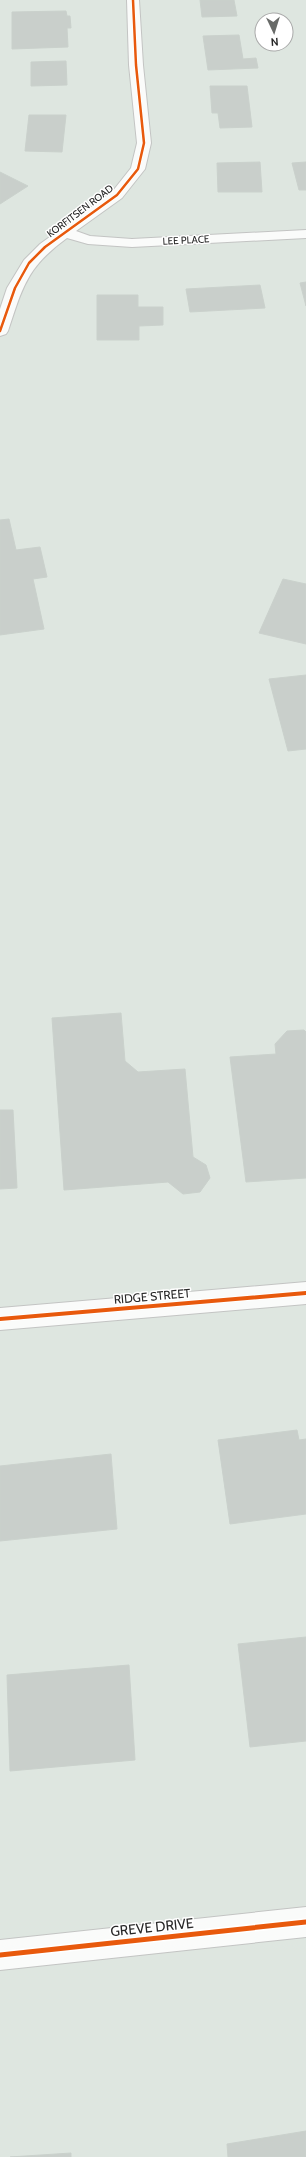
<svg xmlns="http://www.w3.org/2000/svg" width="306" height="2157" viewBox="0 0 306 2157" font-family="Cabin,sans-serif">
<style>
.building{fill:#c9cfcb;stroke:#cad1cc}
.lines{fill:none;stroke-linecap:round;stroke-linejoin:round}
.minor-casing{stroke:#c3c4c3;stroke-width:2}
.minor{fill:#fafbfa;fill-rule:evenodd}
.cycleway-far2-casing{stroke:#fff;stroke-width:4}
.cycleway-far1-casing{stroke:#fff;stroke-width:6}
.cycleway-casing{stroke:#fff;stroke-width:8}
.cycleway-far2{stroke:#e8590c;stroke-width:2.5}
.cycleway-far1{stroke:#e8590c;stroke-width:4}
.cycleway{stroke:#e8590c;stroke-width:5}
.labels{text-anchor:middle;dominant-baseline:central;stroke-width:3;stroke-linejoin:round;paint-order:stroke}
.far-street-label{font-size:10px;fill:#282828;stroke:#fff}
.street-label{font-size:12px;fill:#282828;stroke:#fff}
.near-street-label{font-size:14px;fill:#282828;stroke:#fff}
</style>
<rect width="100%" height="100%" fill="#dee6e0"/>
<!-- building -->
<path class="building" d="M200,0H234L237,16L202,17Z
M66,11L67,16H70L71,28H67L68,47L12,49V12Z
M239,35L243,59L256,58L258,68L208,70L203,36Z
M66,61L67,85L31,86V62Z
M210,86H247L252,127L220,128L218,113H212Z
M29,115H66L62,152L25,151Z
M260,162L262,192H218L217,163Z
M306,162V190H299L292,163Z
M0,172L28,186L0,204Z
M306,282V306L300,283Z
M260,285L265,308L190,312L186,289Z
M97,295H138V307H163V325L139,326V340H97Z
M9,519L16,550L40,547L47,577L33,579L44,629L0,635V520Z
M283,579L306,584V644L259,633Z
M306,675V749L288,751L269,679Z
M121,1013L125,1061L138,1072L185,1069L193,1157L206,1165L210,1178L200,1192L183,1194L168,1182L64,1190L52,1018Z
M304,1030L306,1032V1178L246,1182L230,1057L276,1054L275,1044L287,1031Z
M0,1110H13L17,1188L0,1189Z
M297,1430L299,1440L306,1439V1514L230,1524L218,1440Z
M111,1454L117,1529L0,1541V1466Z
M306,1637V1741L250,1747L238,1644Z
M129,1665L135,1760L10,1771L7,1675Z
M306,2131V2157H228L227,2144Z
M71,2153V2157H10Z"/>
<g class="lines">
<!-- minor casing -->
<g class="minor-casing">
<path id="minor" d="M127,0H139L143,65L151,143L145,169L122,198L76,231L90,236L132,239L306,230V238L132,247L88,244L67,238C27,267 23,286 8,331L6,334L0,336V309L7,288L24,260L40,244L112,192L131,168L137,143L129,65Z
M306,1282V1304L0,1330V1308Z
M306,1907V1937L0,1970V1940Z"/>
</g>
<!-- minor -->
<use href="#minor" class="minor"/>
<!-- cycleway-far2 casing -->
<g class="cycleway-far2-casing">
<path id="cycleway-far2" d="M0,331L15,288L29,263L45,247L117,195L138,169L144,143L136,65L133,0"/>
</g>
<!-- cycleway-far1 casing -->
<g class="cycleway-far1-casing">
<path id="cycleway-far1" d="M0,1319L306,1293"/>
</g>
<!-- cycleway casing -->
<g class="cycleway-casing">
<path id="cycleway" d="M0,1955L306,1922"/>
</g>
<!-- cycleway-far2 -->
<use href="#cycleway-far2" class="cycleway-far2"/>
<!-- cycleway-far1 -->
<use href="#cycleway-far1" class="cycleway-far1"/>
<!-- cycleway -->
<use href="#cycleway" class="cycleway"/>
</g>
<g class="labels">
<!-- far-street labels -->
<g class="far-street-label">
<text transform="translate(80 211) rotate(-37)">KORFITSEN ROAD</text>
<text transform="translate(186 240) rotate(-3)">LEE PLACE</text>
</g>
<!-- street labels -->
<g class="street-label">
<text transform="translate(152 1296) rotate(-5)">RIDGE STREET</text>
</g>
<!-- near-street labels -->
<g class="near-street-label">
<text transform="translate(152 1927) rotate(-6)">GREVE DRIVE</text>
</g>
</g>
<!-- north arrow -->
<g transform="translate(274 32) rotate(176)"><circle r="19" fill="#ffffff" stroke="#a9a9a9"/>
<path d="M0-3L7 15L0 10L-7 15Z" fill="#686a68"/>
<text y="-6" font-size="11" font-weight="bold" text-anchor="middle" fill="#282828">N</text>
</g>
</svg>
